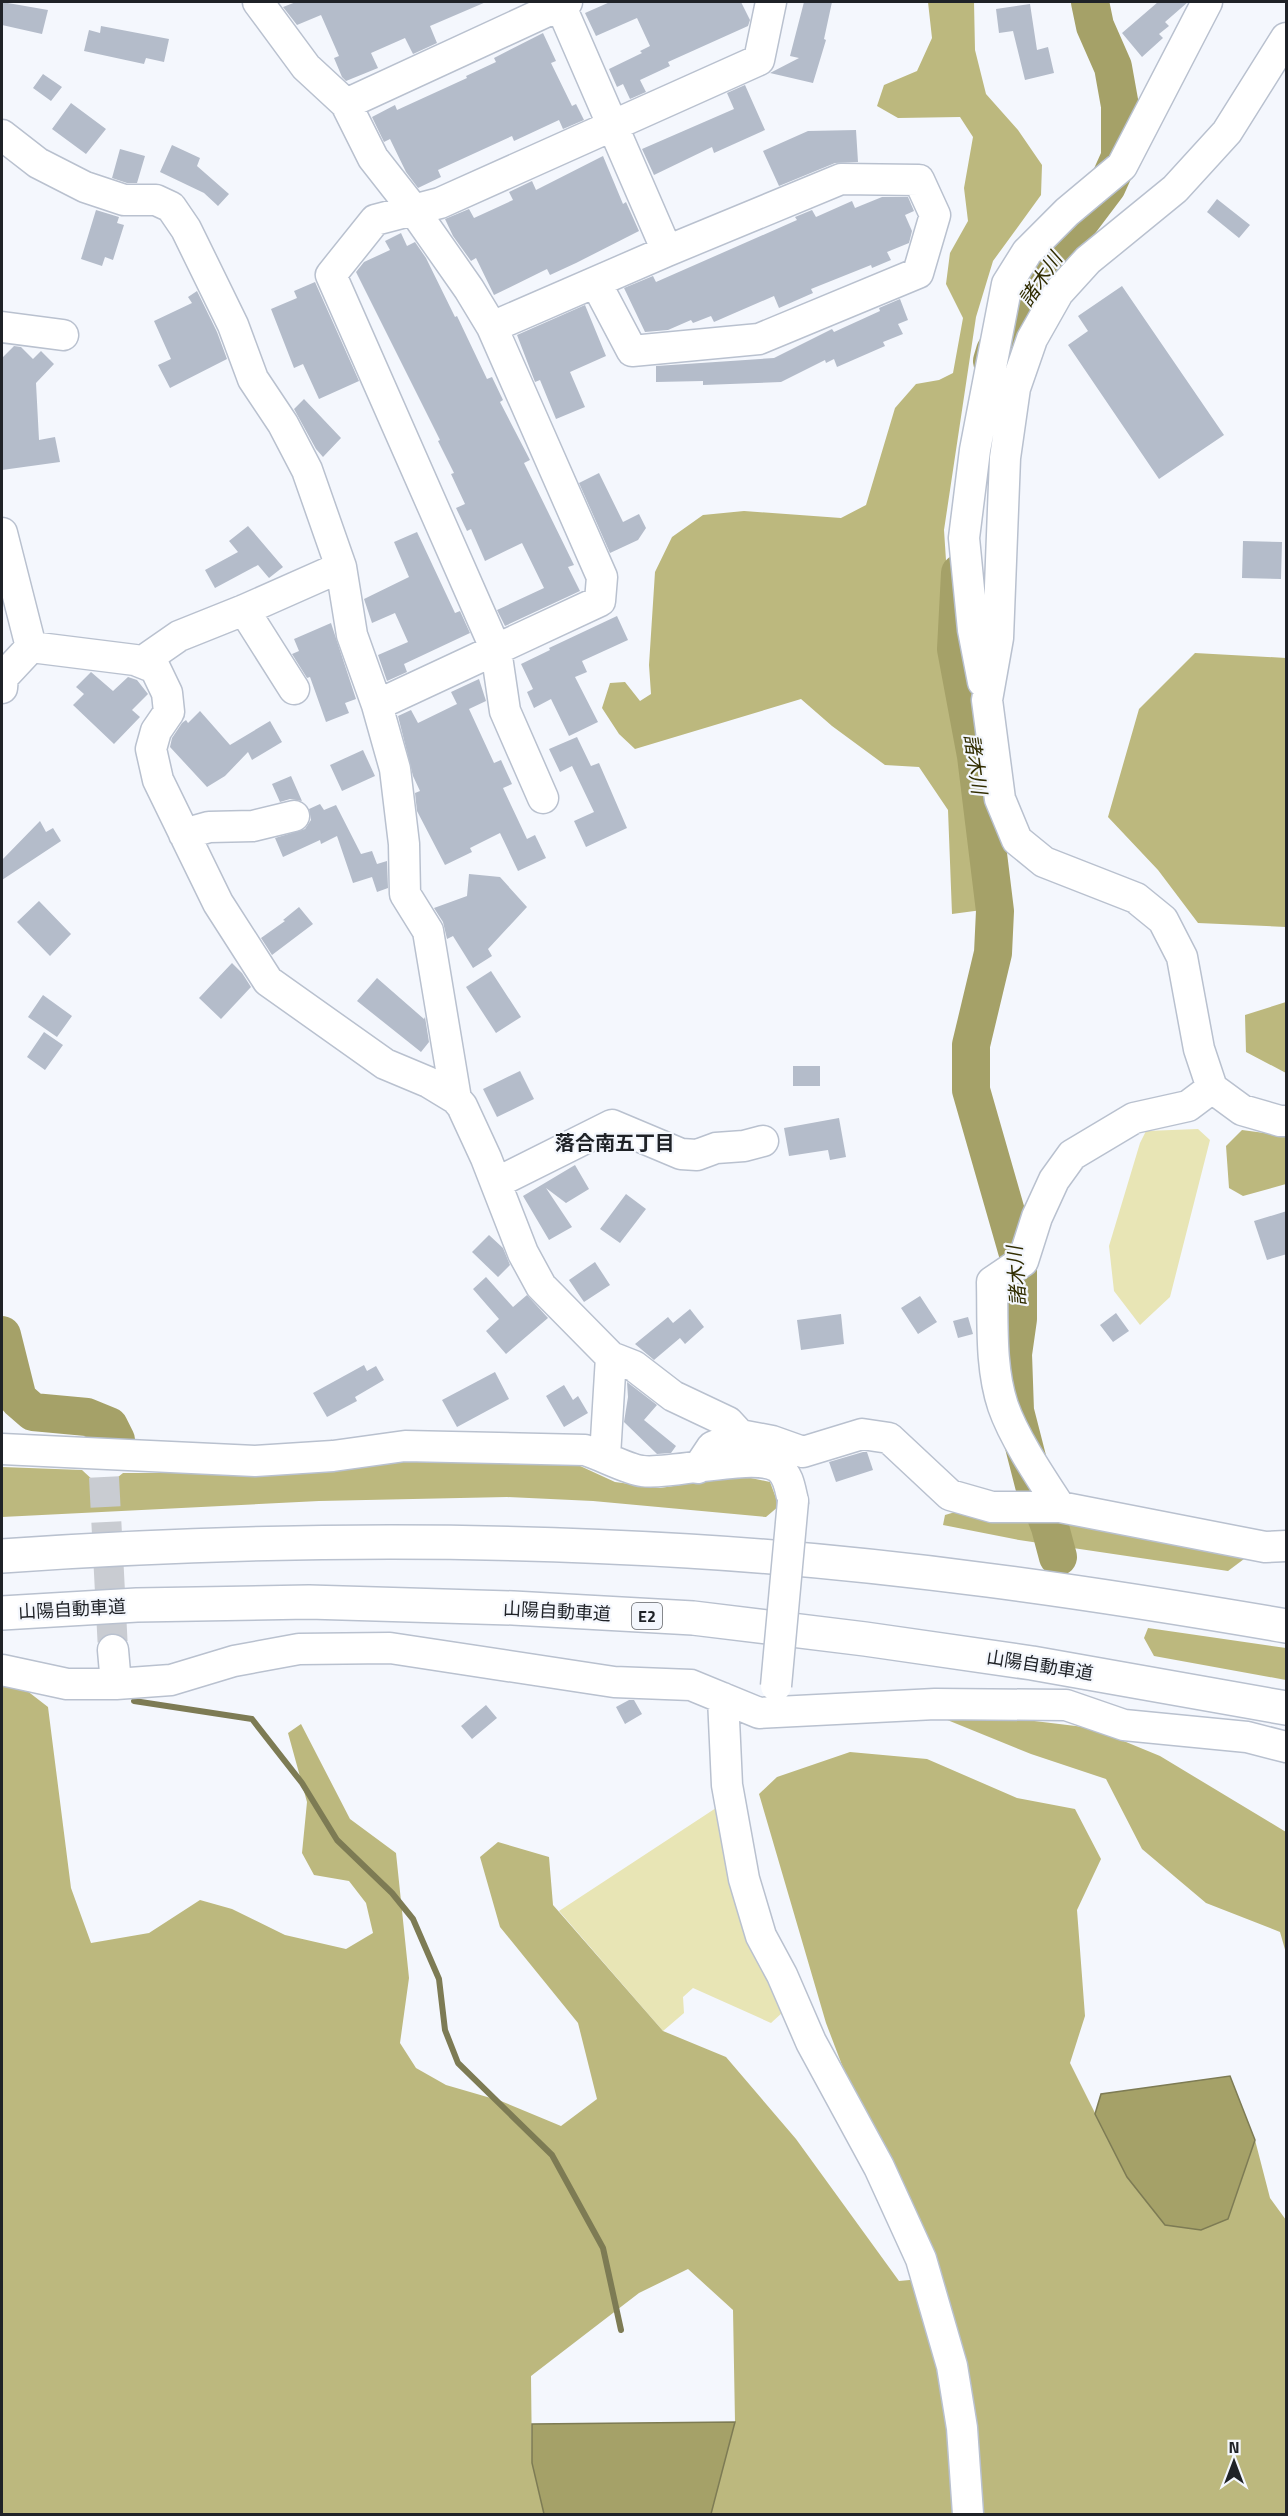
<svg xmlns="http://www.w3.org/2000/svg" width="1288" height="2516" viewBox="0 0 1288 2516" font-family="'Titillium Web','Noto Sans JP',sans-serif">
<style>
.green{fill:#e8e5b5}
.forest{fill:#bcb87e}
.water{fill:#a5a168;stroke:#7d7b54;stroke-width:1.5}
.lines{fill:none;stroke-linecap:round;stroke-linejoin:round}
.stream{stroke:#7d7b54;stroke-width:6}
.river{stroke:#a5a168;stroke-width:38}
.building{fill:#b4bcca}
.minor-tunnel{stroke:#c9ccd2;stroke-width:30;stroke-dasharray:30 15;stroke-linecap:butt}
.minor-casing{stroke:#b9c1cf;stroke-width:33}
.highway-casing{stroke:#b9c1cf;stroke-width:36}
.minor{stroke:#fff;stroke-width:30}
.highway{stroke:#fff;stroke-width:33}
.minor-bridge-casing{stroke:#b9c1cf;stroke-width:33;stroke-linecap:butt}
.minor-bridge{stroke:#fff;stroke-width:30}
.labels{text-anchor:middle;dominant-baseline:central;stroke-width:4.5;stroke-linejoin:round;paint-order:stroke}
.shield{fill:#f4f7fd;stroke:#5f6267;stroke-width:1.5}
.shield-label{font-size:16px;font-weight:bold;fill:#1f2227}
.street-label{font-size:18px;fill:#1f2227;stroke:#f4f7fd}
.water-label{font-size:20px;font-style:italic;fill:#312d00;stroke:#f4f7fd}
.neighbourhood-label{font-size:20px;font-weight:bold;fill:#1f2227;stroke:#f4f7fd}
</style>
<rect width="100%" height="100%" fill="#f4f7fd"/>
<!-- green -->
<path class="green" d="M1198,1129L1210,1140L1170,1297L1140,1325L1114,1291L1109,1246L1140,1143L1146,1131Z
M716,1808L783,2012L771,2023L693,1988L683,1997L684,2013L663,2031L559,1911Z"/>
<!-- forest -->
<path class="forest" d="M928,2H974L975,50L986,94L1018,130L1042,165L1041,195L993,261L976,317L944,530L950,621L947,690L976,800L1000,875L982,910L952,914L948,810L919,767L885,765L832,726L801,699L635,749L619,734L602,708L610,683L625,682L640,701L651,694L649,665L655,572L672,537L703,515L744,511L841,518L866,505L895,408L916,384L939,380L953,373L963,318L946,284L950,253L968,221L964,188L973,137L960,117L898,118L877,106L884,85L917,71L932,38Z
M1195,653L1286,658V927L1198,923L1158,870L1108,817L1139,709Z
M1286,1002V1073L1246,1052L1245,1015Z
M1242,1130L1286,1136V1184L1243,1196L1229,1188L1226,1146Z
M411,1459L578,1465L615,1482L660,1488L741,1476L770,1482L779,1506L766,1517L593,1501L507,1497L319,1501L2,1517V1467L82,1470L95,1482H112L123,1473H249Z
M962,1510L1058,1517L1236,1553L1244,1559L1228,1571L1019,1540L943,1525L945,1515Z
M1148,1628L1286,1648V1680L1154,1656L1144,1638Z
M2,1684L26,1690L48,1707L71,1888L91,1943L149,1933L200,1900L232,1909L285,1935L346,1949L373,1933L366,1903L349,1881L314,1875L302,1853L307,1802L288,1733L301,1724L350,1819L396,1853L409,1978L400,2043L416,2068L446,2085L501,2101L561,2126L597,2099L578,2023L500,1927L480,1857L498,1842L549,1857L553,1905L663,2031L726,2057L796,2139L899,2281L931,2278L861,2115L826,2023L759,1794L777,1777L850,1752L927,1759L1017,1798L1075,1809L1101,1859L1077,1910L1085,2016L1070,2063L1127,2177L1228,2219L1255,2140L1270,2198L1286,2220V2514H711L735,2422L733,2310L688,2269L639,2293L531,2376L532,2463L544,2514H2Z
M935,1715L1001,1717L1092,1728L1160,1756L1286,1832V1953L1280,1932L1206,1903L1142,1849L1106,1779L1031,1754Z"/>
<!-- water -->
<path class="water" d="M1230,2076L1255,2140L1228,2219L1201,2230L1165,2225L1127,2177L1095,2114L1101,2094Z
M735,2422L711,2514H544L532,2463V2424Z"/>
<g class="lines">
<!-- stream -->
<path class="stream" d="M134,1701L252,1719L302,1783L337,1840L392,1893L413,1919L439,1979L445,2030L458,2063L552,2155L603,2248L621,2330"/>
<!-- river -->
<path class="river" d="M992,361L995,351L1040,275L1107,186L1120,157V106L1113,67L1095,26L1090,2
M960,573L956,649L976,756L995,911L993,953L971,1045V1090L1018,1254V1319L1013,1354L1015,1411L1034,1485L1050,1527L1058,1557
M2,1335L18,1399L33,1412L87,1417L109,1426L116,1440"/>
</g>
<!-- building -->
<path class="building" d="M2,2L48,10L42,34L2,25Z
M296,2H486L430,26L437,43L413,54L405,38L371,53L378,68L346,81L342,77L334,58L339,56L321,15L297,25L283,7Z
M610,2H741L750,20L748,26L668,62L670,66L640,80L646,92L630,99L623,84L617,87L609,69L642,53L640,51L650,46L637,18L596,36L585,13Z
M804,2H832L824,39L826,40L813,83L770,73L799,58L790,56Z
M1158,2H1188L1165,22L1169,26L1159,34L1163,38L1142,57L1122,33Z
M1030,4L1037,50L1048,47L1054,73L1025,80L1013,31L999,33L996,9Z
M101,26L169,39L164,62L146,58L144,64L84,51L89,30L100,33Z
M543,33L556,61L551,63L572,106L576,104L584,120L563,129L559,120L514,141L512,136L438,170L441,177L418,188L406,172L390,139L384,142L372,117L395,105L397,110L467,78L466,76L496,62L494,58Z
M43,74L62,87L51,101L33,88Z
M745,85L765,130L714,153L712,147L654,175L642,149L734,109L727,93Z
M71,103L106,129L86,154L52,129Z
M856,130L858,162L835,163L779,186L763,151L808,131Z
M172,145L200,158L197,166L229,194L218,206L204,193L160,172Z
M120,149L145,156L137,183H127L112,178Z
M603,156L623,204L626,202L639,231L576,263L550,275L547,269L494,295L476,258L471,261L453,236L445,219L469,209L474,218L513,200L509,192L532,181L536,190Z
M882,197H908L914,211L905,215L912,231L909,243L887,252L891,260L872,268L871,265L811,289L813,293L779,308L774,296L714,322L711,316L693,323L691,320L668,330L645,332L624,288L653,276L656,282L797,220L795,217L812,210L816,217L852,201L855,208Z
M1217,199L1250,225L1239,238L1207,212Z
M96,210L119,217L117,223L124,225L113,260L105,257L102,266L81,259Z
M401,233L407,246L415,242L426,258L455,317L457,316L487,379L492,377L503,400L500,402L530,460L524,463L574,565L568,567L580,591L505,626L497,610L544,588L522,543L485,561L471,529L467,531L456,508L465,504L451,474L454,473L438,441L440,440L356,272L364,262L390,250L385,241Z
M315,282L359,381L319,399L303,364L294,368L271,309L297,298L294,291Z
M1122,286L1224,435L1159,479L1068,345L1088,331L1078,316Z
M197,291L217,332L227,359L170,388L158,365L171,359L154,321L192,303L188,297Z
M900,299L908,320L898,324L903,334L883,342L885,346L837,367L834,359L826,363L825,360L781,382L703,385V381L656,382V366L774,358L832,329L834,332L880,311L879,308Z
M585,305L606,356L570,372L585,407L556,419L540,380L535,382L517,335Z
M14,346L21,347L33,359L41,351L54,364L36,383L39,440L55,437L60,462L2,470V358Z
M304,399L341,438L323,457L316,449L294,409Z
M599,473L623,522L639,514L646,528L638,540L610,553L579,483Z
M248,526L283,567L269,578L258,565L215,588L205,570L238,552L229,541Z
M417,532L455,613L460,611L470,633L404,664L407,672L387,681L378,655L408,642L395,613L372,623L364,599L409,577L394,542Z
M1243,541L1282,542L1281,579L1242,578Z
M617,616L628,640L582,661L587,672L575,677L598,722L569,736L551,699L534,708L527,692L533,689L521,664L550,650L549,648Z
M331,623L356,699L345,703L349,713L326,722L310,677L307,678L292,654L299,651L294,639Z
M91,672L113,691L128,677L137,680L148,694L132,710L140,717L114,744L73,705L84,694L76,687Z
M479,679L486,701L469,709L494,763L501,760L512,784L503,788L527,839L535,835L546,858L518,871L500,833L470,848L472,852L445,865L417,811L415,793L420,791L413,776L398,716L411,710L418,723L457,704L451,692Z
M200,711L230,745L270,721L282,742L252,760L248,752L225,776L207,787L170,747L172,738L182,723L186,720L188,723Z
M577,737L591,766L599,763L627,828L586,847L574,821L594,812L572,766L560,772L549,749Z
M363,750L375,776L342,791L330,765Z
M291,776L302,801L290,799L280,802L272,784Z
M320,804L324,810L336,805L361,854L372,851L377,864L387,861L388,888L377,892L372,877L353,883L337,836L321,844L320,840L283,857L275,838L305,829L311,820L309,809Z
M40,821L46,832L53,828L61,841L2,880V860Z
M469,874L500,877L527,907L488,949L492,956L473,968L453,936L447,939L443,922L434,908L467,896Z
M39,901L71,934L50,956L17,922Z
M299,907L313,924L272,955L261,938L285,921L283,920Z
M232,963L242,973L251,987L221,1019L199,998Z
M491,971L521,1017L496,1033L466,987Z
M377,978L424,1019L425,1017L429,1042L421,1052L357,1001Z
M43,995L72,1016L57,1037L28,1017Z
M44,1032L63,1045L45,1070L27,1057Z
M793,1066H820V1086H793Z
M520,1071L534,1099L497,1117L483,1089Z
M839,1118L846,1157L830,1160L828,1150L789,1156L784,1128Z
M575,1165L589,1189L566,1203L546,1188L572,1227L549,1240L523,1196Z
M626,1194L646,1209L620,1243L600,1229Z
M1287,1211V1254L1267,1260L1254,1221Z
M489,1235L503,1248L510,1265L498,1277L472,1252Z
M595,1262L610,1285L584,1302L569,1280Z
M486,1277L513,1307L527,1295L548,1318L506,1354L486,1331L499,1319L473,1289Z
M920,1296L937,1322L918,1334L901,1308Z
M690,1309L704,1327L685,1344L680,1338L654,1360L635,1344L668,1317L673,1323Z
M1116,1313L1129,1331L1113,1342L1100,1325Z
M841,1314L844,1344L801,1350L797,1320Z
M968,1317L973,1334L958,1338L953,1321Z
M364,1365L367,1371L376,1366L384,1380L355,1397L357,1401L327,1417L313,1393Z
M495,1372L509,1399L457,1427L442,1400Z
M627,1382L657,1405L644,1420L676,1446L671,1453L657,1454L624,1422L628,1397Z
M564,1385L573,1400L578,1396L588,1413L564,1427L546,1396Z
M863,1452H867L873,1470L836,1482L829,1462Z
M629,1700H634L642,1714L625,1724L616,1707Z
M486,1705L497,1718L472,1739L461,1726Z"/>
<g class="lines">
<!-- minor-tunnel -->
<path class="minor-tunnel" d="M104,1477L113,1650"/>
<!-- minor casing -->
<g class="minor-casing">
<path id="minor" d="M258,2L306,67L346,104L373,158L413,209L469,289L492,327L602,577L600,601L377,705
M559,2L667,251
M1286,38L1227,132L1175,189L1088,260L1058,293L1032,339L1015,388L1005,458L998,638L987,700L1000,799L1017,840L1044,862L1136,898L1163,920L1182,957L1199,1049L1212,1088L1242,1110L1280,1121H1286
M346,104L567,2
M2,135L38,163L85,187L124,200H156L171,207L186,229L233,325L253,379L283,424L307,470L341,567L352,635L377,705L395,769L404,844L405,894L428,931L456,1099
M2,327L63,335
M492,327L667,251L841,179L919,180L935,215L918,273L759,339L632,351L596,283
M2,533L31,647
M244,610L294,689
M143,661L179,636L244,610L341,567
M983,682L973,630L964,538L975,450L1007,284L1027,252L1067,212L1122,166L1207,2
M2,688L3,677L31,647L135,660L155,668L167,693L169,712L156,731L151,749L158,780L218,903L268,981L385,1064L428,1082L456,1099L462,1106L486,1158L523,1253L541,1286L611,1357L605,1456
M543,798L505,711L496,650L331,275L375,220L440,203L759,60L771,2
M184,834L209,827L253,826L294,816
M496,1183L612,1125L681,1154L697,1155L716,1148L744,1146L763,1141
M611,1357L634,1366L673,1396L728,1422L740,1435
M2,1449L255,1461L333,1456L405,1446L585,1450C601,1455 629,1470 642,1471C674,1475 757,1451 779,1468C789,1476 790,1489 793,1501
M698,1468L712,1447L740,1435L772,1441L803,1452L862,1434L889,1438L950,1495L992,1507H1060L1265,1547L1286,1546
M1060,1507C1041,1478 1014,1438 1003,1406C990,1367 993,1323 992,1282L1023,1261L1037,1217L1054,1180L1072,1155L1134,1118L1188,1106L1212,1088
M113,1650L116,1684
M2,1670L67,1684H116L171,1680L234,1661L299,1649L390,1648L614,1682L691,1685L759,1713L935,1704L1066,1705L1124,1725L1247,1737L1286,1747
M723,1698L727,1785L744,1879L761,1936L782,1975L811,2042L879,2167L921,2259L952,2366L962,2428L968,2514"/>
</g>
<!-- highway casing -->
<g class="highway-casing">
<path id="highway" d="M2,1556C230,1540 459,1537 688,1551C889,1563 1089,1592 1286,1626
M2,1613L137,1605L309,1602L513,1608L693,1618L865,1639L1032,1663L1286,1708"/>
</g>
<!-- minor -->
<use href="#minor" class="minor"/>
<!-- highway -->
<use href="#highway" class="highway"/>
<!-- minor-bridge casing -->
<g class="minor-bridge-casing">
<path id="minor-bridge" d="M776,1686L793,1501"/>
</g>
<!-- minor-bridge -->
<use href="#minor-bridge" class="minor-bridge"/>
</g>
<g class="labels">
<!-- shield labels -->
<rect class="shield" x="632" y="1603" width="30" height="26" rx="4.5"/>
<g class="shield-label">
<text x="647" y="1616">E2</text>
</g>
<!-- street labels -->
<g class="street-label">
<text transform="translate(72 1609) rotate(-3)">山陽自動車道</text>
<text transform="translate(557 1611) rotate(3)">山陽自動車道</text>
<text transform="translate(1040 1665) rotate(9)">山陽自動車道</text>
</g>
<!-- water labels -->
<g class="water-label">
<text transform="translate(1040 279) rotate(-56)">諸木川</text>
<text transform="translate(976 764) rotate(82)">諸木川</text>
<text transform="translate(1016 1276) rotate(-94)">諸木川</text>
</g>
<!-- neighbourhood labels -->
<g class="neighbourhood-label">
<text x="615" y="1142">落合南五丁目</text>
</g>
</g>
<!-- border -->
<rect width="1288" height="2516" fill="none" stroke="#1f2227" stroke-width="6"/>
<!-- north arrow -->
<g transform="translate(1234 2462)" stroke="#f4f7fd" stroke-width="4.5" paint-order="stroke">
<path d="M0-4.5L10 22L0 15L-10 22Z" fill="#1f2227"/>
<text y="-9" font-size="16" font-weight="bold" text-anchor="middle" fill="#1f2227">N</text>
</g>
</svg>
